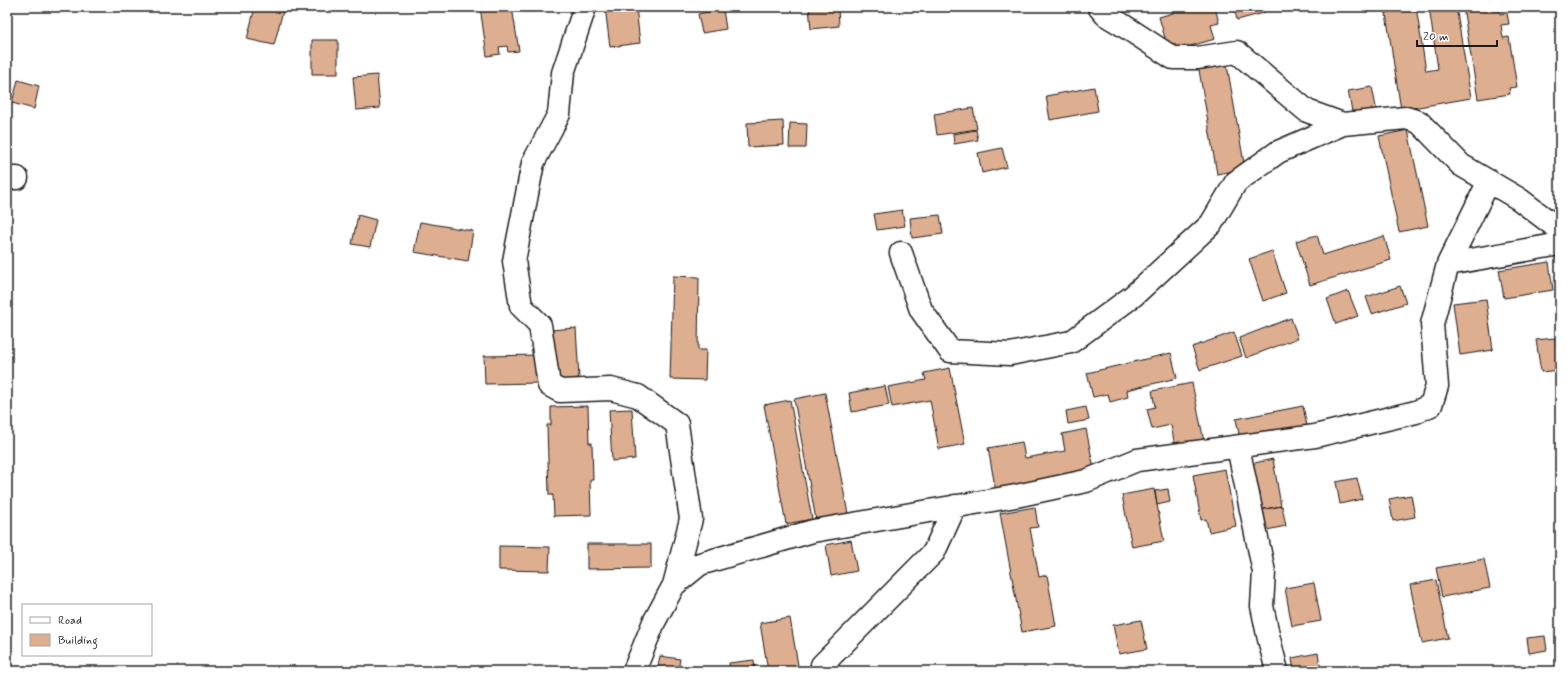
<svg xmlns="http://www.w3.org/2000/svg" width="1567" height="678" viewBox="0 0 1567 678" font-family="Mynerve,sans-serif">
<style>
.building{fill:#deae90;stroke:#1c1c1c}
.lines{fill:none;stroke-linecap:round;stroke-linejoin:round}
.street-casing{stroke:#1c1c1c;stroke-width:25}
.street{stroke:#fff;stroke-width:22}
</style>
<rect width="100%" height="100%" fill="#fff"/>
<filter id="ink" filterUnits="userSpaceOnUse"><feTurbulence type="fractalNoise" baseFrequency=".025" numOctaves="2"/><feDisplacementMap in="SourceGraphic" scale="8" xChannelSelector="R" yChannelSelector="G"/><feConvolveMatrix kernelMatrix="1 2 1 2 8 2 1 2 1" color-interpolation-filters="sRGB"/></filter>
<g filter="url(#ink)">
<!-- building -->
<path class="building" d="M112,7H132L131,12Z
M255,7H284L274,45L247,39Z
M480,7H512L519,51L508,52L507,46L499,47L500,54L487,56Z
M605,7H636L640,43L610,47Z
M809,7H838L839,26L811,29Z
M1175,7H1215L1219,23L1211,25L1215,39L1169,52L1159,17L1173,13L1172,8Z
M1234,7H1263L1264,13L1237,20Z
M1385,7H1416L1426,71L1438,69L1429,7H1456L1471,98L1401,110Z
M1463,7H1500L1499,8L1500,14L1507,13L1509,24L1501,25L1503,38L1509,37L1517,87L1509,88L1510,94L1478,99Z
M723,9L726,29L702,33L698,14Z
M312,40H338V74H312Z
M1227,65L1245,169L1217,174L1199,70Z
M377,75L380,108L356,110L353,77Z
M18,80L39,86L34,109L12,103Z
M1094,87L1098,111L1050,120L1046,96Z
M1372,87L1377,112L1353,116L1348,91Z
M973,108L977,129L937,135L934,114Z
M783,121L784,145L748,147L747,123Z
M790,123L807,124L806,148H789Z
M976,130L978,140L954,144L953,134Z
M1408,130L1428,226L1399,232L1379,136Z
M1002,148L1007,167L982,173L978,153Z
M902,210L905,226L877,230L874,214Z
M358,215L376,220L370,247L352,244Z
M940,215L943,234L912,238L910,218Z
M420,222L473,231L468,261L414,252Z
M1317,235L1323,255L1384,236L1391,260L1310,285L1296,241Z
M1272,251L1286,293L1263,301L1249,259Z
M1549,262L1553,290L1504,298L1499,270Z
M673,276L699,277L698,350H706L705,380L670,379Z
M1400,286L1406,303L1372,314L1366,297Z
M1348,291L1358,316L1336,324L1327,299Z
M1486,299L1493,350L1460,355L1453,303Z
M1291,318L1298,338L1246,358L1239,338Z
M576,328L579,378L553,381L550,330Z
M1234,332L1242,356L1200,370L1192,347Z
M1555,338L1559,370L1541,372L1536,340Z
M1171,353L1177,378L1127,390L1128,397L1110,402L1108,394L1093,397L1087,373Z
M541,355V383L485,384L484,356Z
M950,368L965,444L939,449L930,400L892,407L888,387L926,380L924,373Z
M1192,383L1205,446L1176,452L1171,425L1152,429L1147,409L1155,407L1152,391Z
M885,386L889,405L852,412L849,393Z
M825,393L848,514L816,520L794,399Z
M790,400L812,519L786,524L764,405Z
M588,406L589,443H592L593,480H590L591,515L554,516L553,495H549L547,425H551V407Z
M1303,406L1308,431L1241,444L1236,419Z
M1086,407L1089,420L1068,424L1066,411Z
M632,409L635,459L612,461L609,410Z
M1086,429L1095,474L996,492L988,448L1022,442L1025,458L1065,451L1062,434Z
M1273,459L1281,506L1254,511L1245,465Z
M1225,469L1236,526L1209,532L1206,519L1201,520L1193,475Z
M1357,478L1362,499L1340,504L1336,482Z
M1154,489L1164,541L1132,547L1122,495Z
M1168,489L1170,502L1157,505L1155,491Z
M1411,495L1415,517L1393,521L1389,499Z
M1282,506L1286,526L1257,532L1253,511Z
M1035,507L1038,527L1030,528L1039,577L1047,575L1056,626L1022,632L1000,513Z
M851,540L857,571L831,576L826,545Z
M587,544H651V568L587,569Z
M499,546L550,547L549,571L499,570Z
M1484,559L1490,588L1442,597L1436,568Z
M1436,580L1448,638L1422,643L1410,585Z
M1314,583L1321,621L1292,626L1285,588Z
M790,618L799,671H768L760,623Z
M1141,620L1147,649L1119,654L1113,625Z
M1545,636L1547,650L1529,653L1527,638Z
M1318,653L1321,671H1294L1292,658Z
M660,656L680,659L678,671H657Z
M754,660L755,671H730L729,663Z"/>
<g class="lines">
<!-- street casing -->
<g class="street-casing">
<path id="street" d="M585,7L563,73L559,114L533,163L514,261L521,306L540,325L549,385L560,391L611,389L638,396L677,424L691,519L674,585
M1099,7L1106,15L1121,24L1173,58H1197L1237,52L1307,111L1343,124L1406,118L1419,122L1461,165L1519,199L1560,230
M7,178H17
M901,253L921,310L950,351L1010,354L1071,342L1133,296L1211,224L1236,182L1278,152L1343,124
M1448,264L1560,244
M1238,447L1264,572L1262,606L1268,635L1277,671
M822,665L934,552L955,506
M634,671L654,622L674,585L700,564L813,531L1016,496L1086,481L1137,460L1315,436L1416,412L1431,405L1437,386L1432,324L1448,264L1489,181"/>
</g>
<!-- street -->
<use href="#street" class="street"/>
</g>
</g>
<!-- margin -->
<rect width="1567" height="678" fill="none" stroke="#fff" stroke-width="24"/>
<rect x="12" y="12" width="1543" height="654" fill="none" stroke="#1c1c1c" stroke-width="1.5" filter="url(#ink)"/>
<!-- legend -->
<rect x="22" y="604" width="130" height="52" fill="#ffffff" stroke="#a4a4a4"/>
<rect x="30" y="617" width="20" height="6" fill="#ffffff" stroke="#a4a4a4"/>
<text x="58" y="624" font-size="12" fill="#1c1c1c">Road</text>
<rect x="30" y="634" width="20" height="12" fill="#deae90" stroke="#a4a4a4"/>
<text x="58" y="644" font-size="12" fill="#1c1c1c">Building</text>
<!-- scale -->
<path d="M1417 40v6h80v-6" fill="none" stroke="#1c1c1c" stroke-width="2"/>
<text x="1423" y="40" font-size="12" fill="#1c1c1c" stroke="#ffffff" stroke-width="3" paint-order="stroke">20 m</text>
</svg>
